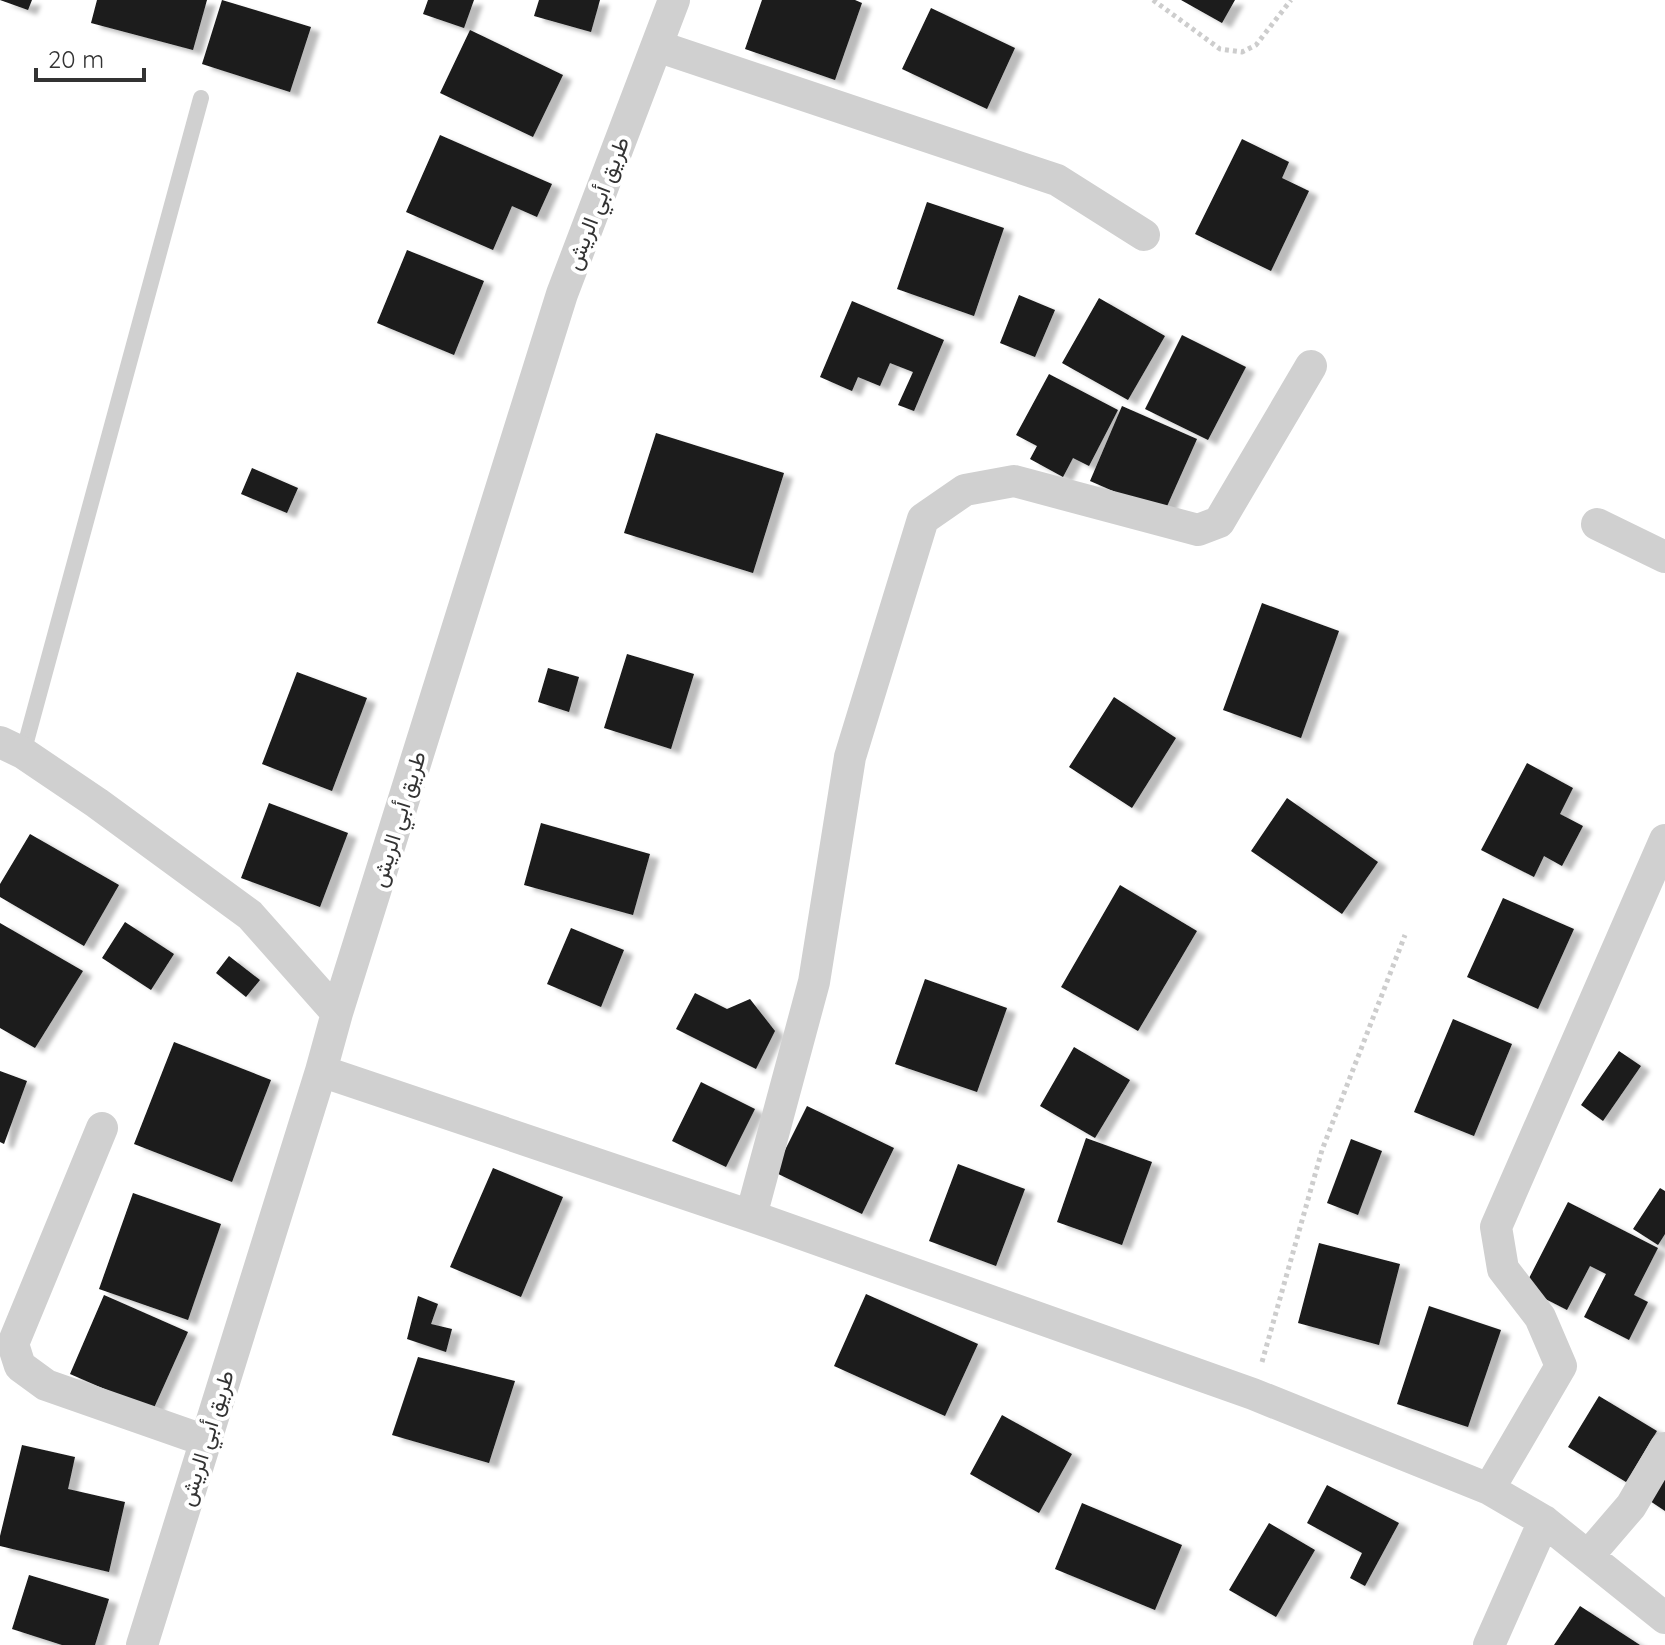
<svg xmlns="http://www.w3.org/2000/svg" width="1665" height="1645" viewBox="0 0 1665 1645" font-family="Quicksand,Vazirmatn,sans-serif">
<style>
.building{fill:#1a1a1a;filter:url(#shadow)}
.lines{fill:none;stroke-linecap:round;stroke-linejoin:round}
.path{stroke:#cdcdcd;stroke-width:5;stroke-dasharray:4 4;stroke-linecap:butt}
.lane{stroke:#d0d0d0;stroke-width:16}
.street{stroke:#d0d0d0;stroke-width:32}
.labels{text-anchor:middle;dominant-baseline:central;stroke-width:8;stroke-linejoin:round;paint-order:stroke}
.street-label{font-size:22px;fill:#333;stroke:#fff}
</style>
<defs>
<filter id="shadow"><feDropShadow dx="9" dy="5" stdDeviation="2" flood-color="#0004"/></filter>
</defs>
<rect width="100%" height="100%" fill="#fff"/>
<!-- building -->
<path class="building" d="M0,0H32L28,10Z
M97,0H207L193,50L91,23Z
M222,0L311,27L290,92L202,64Z
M428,0H474L464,28L423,14Z
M539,0H600L591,32L534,16Z
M762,0H855L862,3L835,80L745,49Z
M1181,0H1235L1222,23Z
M931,8L1015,48L987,109L902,69Z
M470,30L563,75L533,137L440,93Z
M440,135L552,184L537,217L512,206L493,250L406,212Z
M1242,139L1289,162L1282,178L1309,191L1271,271L1195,234Z
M927,202L1004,228L974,316L897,289Z
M407,250L484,281L454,355L377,323Z
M1019,295L1055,310L1035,357L1000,343Z
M1099,298L1165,336L1128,400L1062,363Z
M852,301L944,340L914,411L898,405L913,372L890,363L880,386L858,377L852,391L820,377Z
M1182,335L1246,367L1208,440L1145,409Z
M1049,374L1118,410L1089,466L1073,458L1063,477L1030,459L1037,446L1016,435Z
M1122,406L1197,439L1164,513L1090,481Z
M656,433L784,473L753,573L624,533Z
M252,468L298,488L287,513L241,494Z
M1262,603L1339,631L1301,738L1223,710Z
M627,654L694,674L671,749L604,728Z
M548,668L579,677L569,712L538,702Z
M297,672L367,698L332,791L262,764Z
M1114,697L1176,738L1132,808L1069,767Z
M1527,763L1573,788L1560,814L1583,826L1562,866L1544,856L1534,877L1481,850Z
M1287,798L1378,862L1342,914L1251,851Z
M269,803L348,833L320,907L241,878Z
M541,823L650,854L633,915L524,885Z
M30,834L119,885L84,946L0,897V884Z
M1120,885L1197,931L1138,1031L1061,987Z
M1503,898L1574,929L1538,1009L1467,977Z
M125,922L174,954L151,990L102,958Z
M0,923L83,971L35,1048L0,1028Z
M571,928L624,950L601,1007L547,984Z
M229,956L260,980L246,997L216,973Z
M925,979L1007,1008L977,1092L895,1064Z
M695,993L727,1009L750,999L775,1031L756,1069L676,1029Z
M1453,1019L1512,1044L1474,1136L1414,1112Z
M174,1042L271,1080L232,1182L134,1144Z
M1074,1047L1130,1080L1095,1138L1040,1106Z
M1619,1051L1641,1066L1603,1121L1581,1105Z
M0,1071L27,1081L4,1144L0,1142Z
M701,1082L755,1109L726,1167L672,1141Z
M807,1106L894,1148L862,1214L774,1172Z
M1086,1138L1152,1162L1122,1245L1057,1222Z
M1351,1139L1382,1151L1358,1215L1327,1203Z
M958,1164L1025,1189L996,1266L929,1241Z
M493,1168L563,1197L521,1297L450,1267Z
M1660,1188L1665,1191V1234L1658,1245L1633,1229Z
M133,1193L221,1224L188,1320L99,1289Z
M1568,1202L1658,1248L1634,1295L1648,1302L1629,1340L1584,1317L1606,1274L1590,1266L1567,1310L1524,1288Z
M1319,1243L1400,1264L1379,1345L1298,1323Z
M866,1294L978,1344L945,1416L834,1366Z
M104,1295L188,1332L153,1410L70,1374Z
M418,1296L438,1304L431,1324L452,1329L446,1352L407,1339Z
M1429,1306L1501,1330L1468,1427L1397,1404Z
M418,1357L515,1381L489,1463L392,1435Z
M1599,1396L1657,1431L1626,1482L1568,1447Z
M1002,1415L1072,1454L1039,1513L970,1474Z
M22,1445L75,1457L68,1489L125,1502L109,1572L0,1546V1536Z
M1665,1466V1511L1644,1497Z
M1327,1485L1399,1523L1365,1586L1350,1578L1362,1553L1307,1523Z
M1082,1503L1182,1545L1155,1610L1055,1569Z
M1269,1523L1315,1550L1276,1617L1229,1590Z
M29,1575L109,1599L95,1645H62L12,1629Z
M1580,1606L1640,1645H1554Z"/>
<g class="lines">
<!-- path -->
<path class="path" d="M1153,0L1220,49L1242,52L1256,45L1291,0
M1262,1362L1322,1150L1405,935"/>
<!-- lane -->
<path class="lane" d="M23,753L201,98"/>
<!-- street -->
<path class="street" d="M657,46L1057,180L1144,235
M1597,524L1665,557
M0,742L23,753L97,803L250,915L337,1013
M321,1071L751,1216L1253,1394L1489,1489L1544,1521L1665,1618
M102,1128L13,1344L20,1366L46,1385L206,1441
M751,1216L814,982L850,757L923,519L965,490L1014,481L1198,530L1219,522L1311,366
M1489,1489L1561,1366L1540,1317L1503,1269L1496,1227L1665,840
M1588,1556L1631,1506L1665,1448
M142,1645L321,1071L337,1013L562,294L674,0
M1489,1645L1544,1521"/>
</g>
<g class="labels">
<!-- street labels -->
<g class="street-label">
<text transform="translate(597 203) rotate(-69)">طريق أبي الريش</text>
<text transform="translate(398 819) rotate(-73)">طريق أبي الريش</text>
<text transform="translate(206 1438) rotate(-73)">طريق أبي الريش</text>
</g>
</g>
<!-- scale -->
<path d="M36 68v12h108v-12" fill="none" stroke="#333333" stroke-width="4"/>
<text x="48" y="68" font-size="24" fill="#333333" stroke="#ffffff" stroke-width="6" paint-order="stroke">20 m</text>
</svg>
